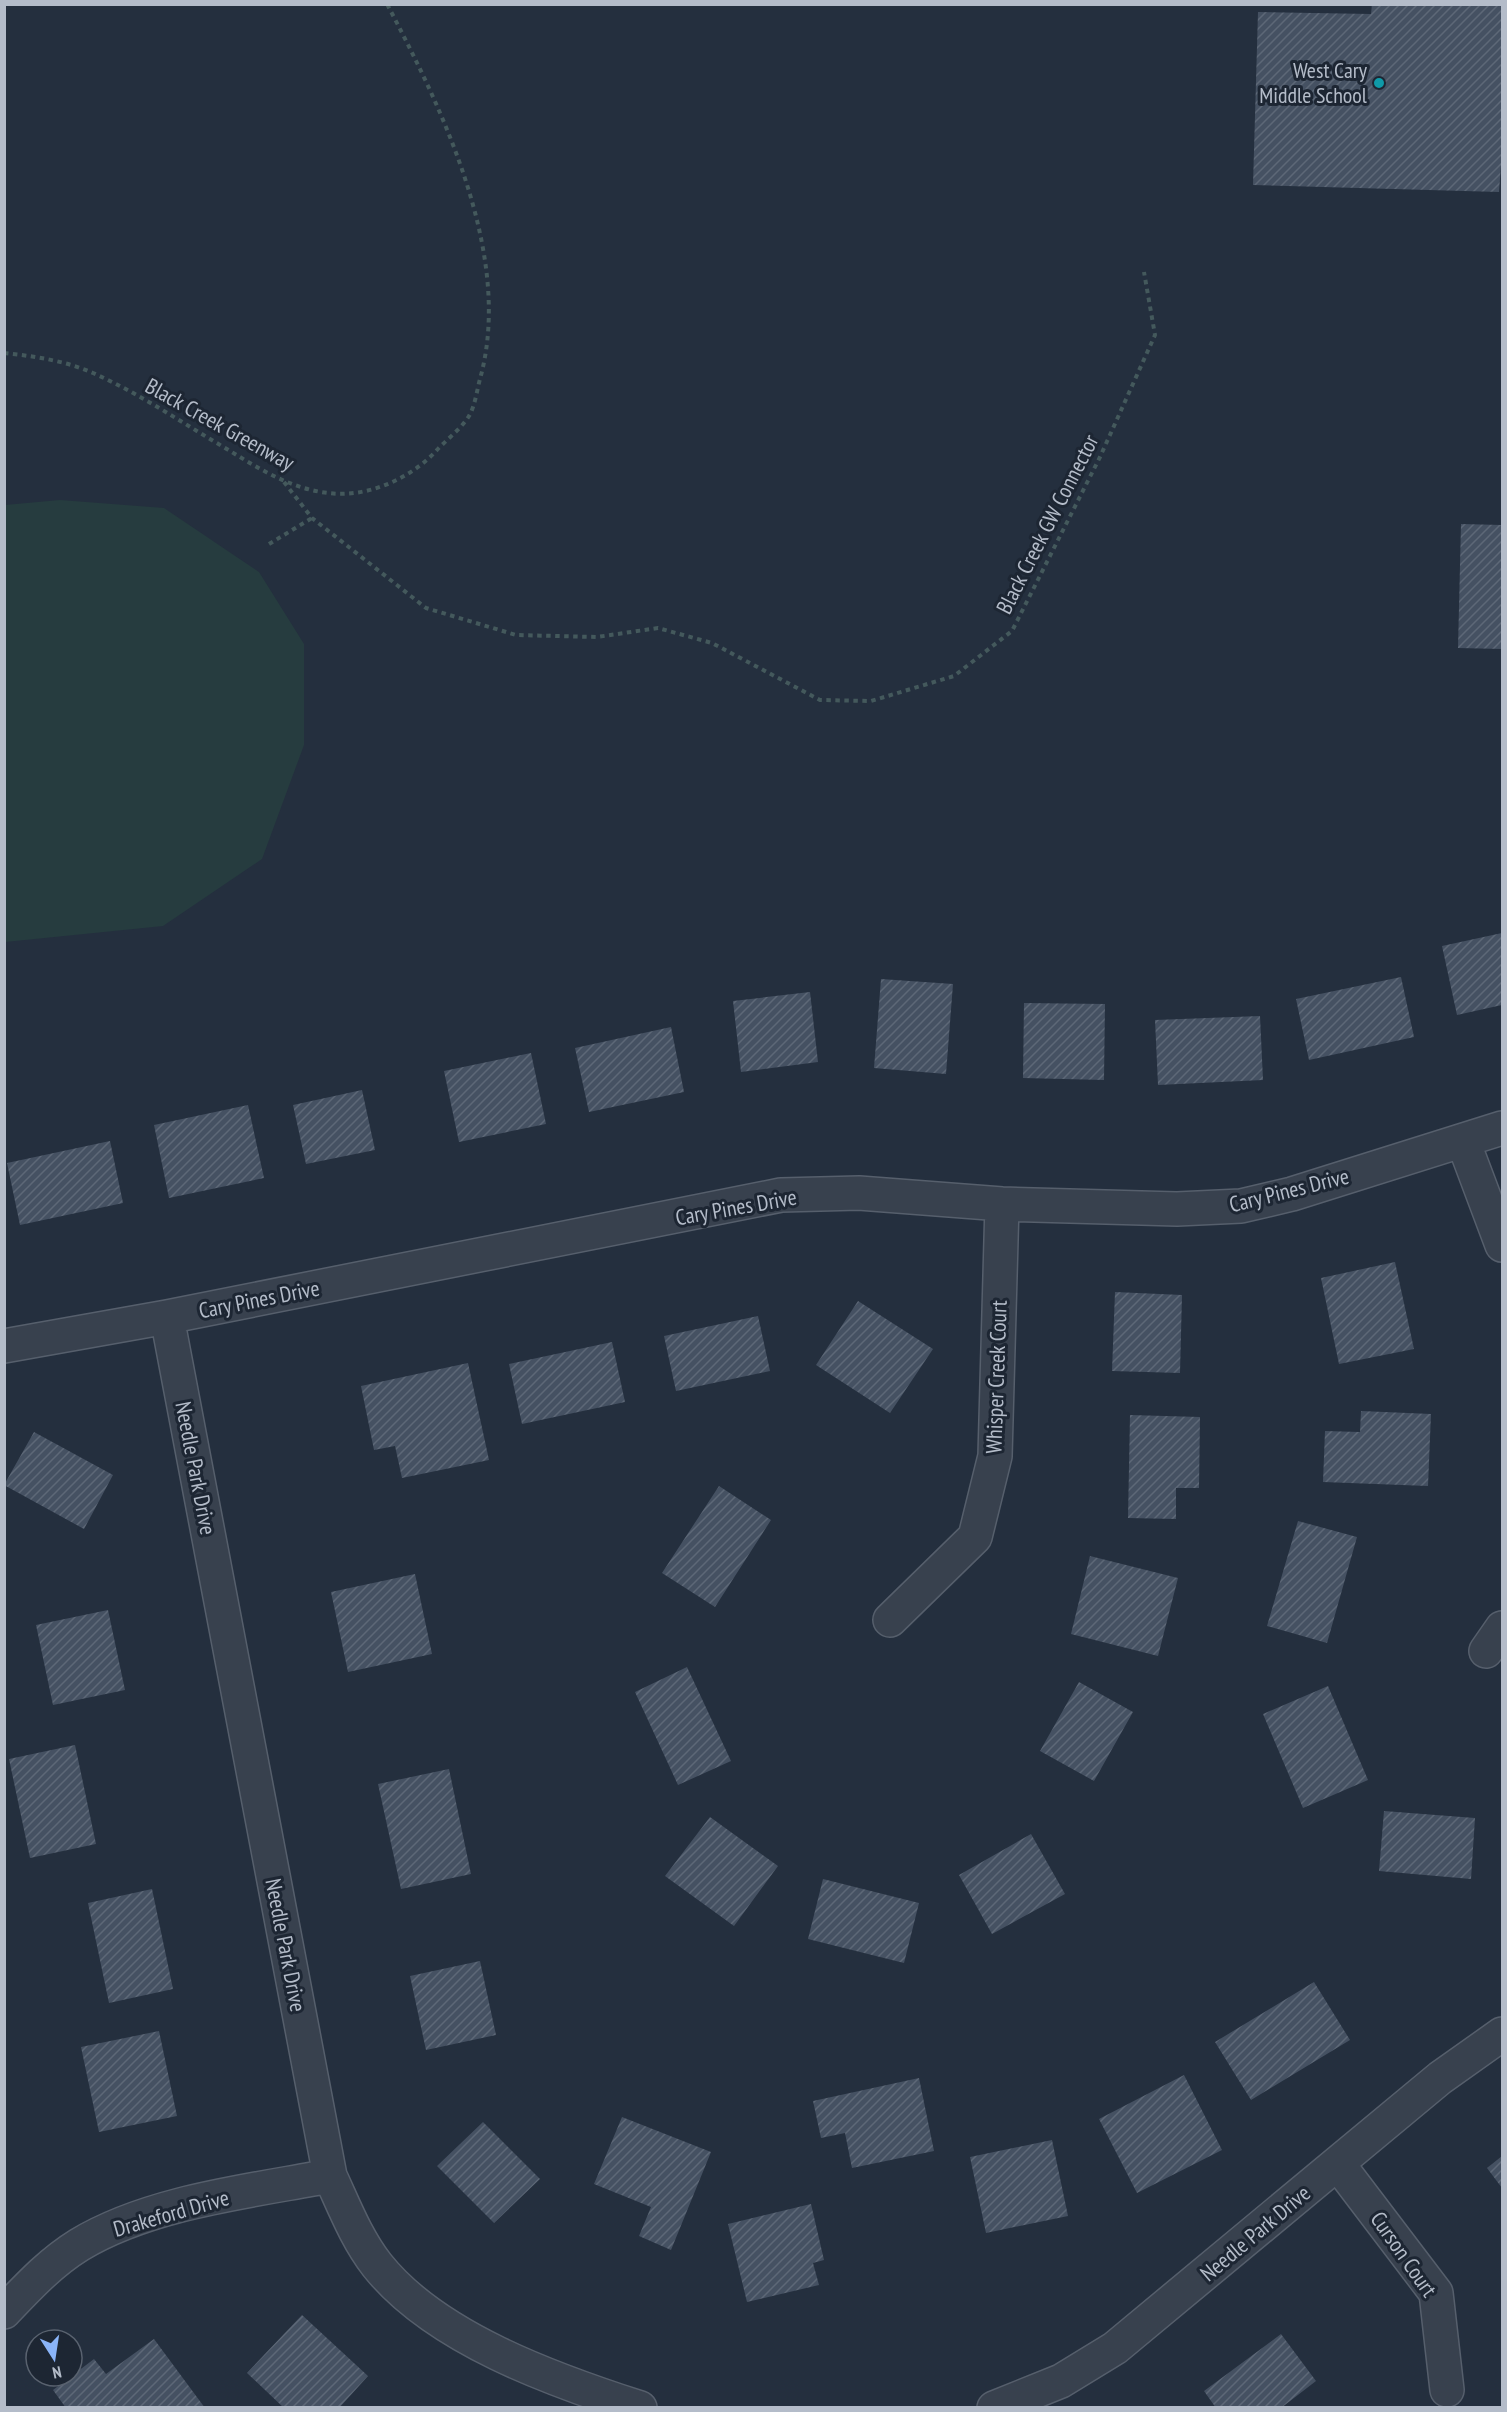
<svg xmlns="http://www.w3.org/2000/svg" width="1507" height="2412" viewBox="0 0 1507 2412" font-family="'PT Sans Narrow',sans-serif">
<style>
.garden{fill:#263c3f}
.building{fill:url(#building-hatch)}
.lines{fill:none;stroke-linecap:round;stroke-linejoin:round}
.minor-casing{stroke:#565f6c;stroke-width:36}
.path{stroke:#44595c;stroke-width:4;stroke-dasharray:4.5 4.5;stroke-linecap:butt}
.minor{stroke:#38414e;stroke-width:33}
.culture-dot{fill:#0f9aa8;stroke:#1d2633;stroke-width:2}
.labels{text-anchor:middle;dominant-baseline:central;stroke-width:6;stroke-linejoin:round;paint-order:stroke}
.poi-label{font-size:22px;fill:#b4bcc9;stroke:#1d2633;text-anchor:end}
.street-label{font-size:22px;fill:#b4bcc9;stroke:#1d2633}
</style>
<defs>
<pattern id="building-hatch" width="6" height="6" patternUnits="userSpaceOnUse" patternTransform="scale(1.5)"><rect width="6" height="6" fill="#455162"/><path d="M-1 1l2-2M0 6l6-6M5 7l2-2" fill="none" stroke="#5d6877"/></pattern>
</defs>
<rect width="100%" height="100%" fill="#242f3e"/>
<!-- garden -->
<path class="garden" d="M60,500L164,508L259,572L304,644V745L262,859L163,926L5,942V505Z"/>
<!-- building -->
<path class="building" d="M1372,4H1502V152L1499,192L1253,185L1258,12L1371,14Z
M1461,524L1502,525V649L1458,648Z
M1502,933V1005L1457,1015L1442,946Z
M1401,977L1414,1037L1309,1060L1296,999Z
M881,979L953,984L946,1074L874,1068Z
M810,992L818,1062L741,1072L733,1001Z
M1024,1003L1105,1004L1104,1080L1023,1078Z
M1260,1016L1263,1080L1158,1085L1155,1020Z
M671,1027L684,1092L589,1112L575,1048Z
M531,1053L546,1124L459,1142L444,1071Z
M362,1090L375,1150L306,1164L293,1105Z
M248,1105L264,1178L169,1198L154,1125Z
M110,1141L123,1203L20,1225L7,1163Z
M1395,1262L1414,1349L1339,1364L1321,1278Z
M1115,1292L1182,1295L1180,1373L1112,1371Z
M858,1301L933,1349L890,1413L816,1365Z
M758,1316L770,1371L676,1391L664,1336Z
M612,1342L625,1402L522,1424L509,1364Z
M468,1363L489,1460L402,1478L395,1446L374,1450L361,1386Z
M1361,1411L1431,1414L1428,1486L1323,1482L1325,1431L1360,1432Z
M1130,1415L1200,1417L1199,1488H1176V1519L1128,1518Z
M34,1432L113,1475L84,1529L4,1485Z
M719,1486L771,1520L715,1607L662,1573Z
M1298,1521L1357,1537L1327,1643L1267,1626Z
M1090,1556L1178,1578L1158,1656L1071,1634Z
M415,1574L432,1654L348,1672L331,1592Z
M108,1610L125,1690L53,1705L36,1625Z
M687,1667L731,1761L678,1785L635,1692Z
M1079,1682L1133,1712L1094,1781L1040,1751Z
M1328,1686L1368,1780L1303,1808L1263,1714Z
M75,1745L96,1844L30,1858L9,1759Z
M449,1769L471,1874L401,1889L378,1784Z
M1384,1811L1475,1818L1471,1879L1379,1871Z
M710,1817L778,1866L734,1926L665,1876Z
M1031,1834L1065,1894L992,1934L959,1875Z
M823,1879L919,1903L904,1963L808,1939Z
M152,1889L173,1989L109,2003L88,1903Z
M480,1961L496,2035L426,2050L410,1976Z
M1314,1982L1350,2040L1251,2100L1215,2042Z
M159,2031L177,2116L99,2132L81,2047Z
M1184,2075L1222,2150L1137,2193L1099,2119Z
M919,2078L934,2151L852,2168L845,2133L821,2138L813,2101Z
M622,2117L711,2152L671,2250L639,2236L651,2207L594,2184Z
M483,2122L540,2179L494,2223L437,2166Z
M1052,2140L1068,2216L986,2233L970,2157Z
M1502,2156V2188L1487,2168Z
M811,2204L824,2260L813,2263L819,2285L747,2302L728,2224Z
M302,2315L368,2376L339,2408H284L247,2373Z
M1281,2334L1316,2381L1281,2408H1216L1204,2391Z
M154,2339L205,2408H66L53,2390L94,2359L106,2374Z"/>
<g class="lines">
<!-- minor casing -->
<g class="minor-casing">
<path id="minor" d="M1463,1141L1502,1245
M167,1317L330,2176C344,2206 356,2238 377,2265C435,2338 553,2380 640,2408
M4,1346L167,1317L781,1195L859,1193L1002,1204L1177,1209L1241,1206L1292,1194L1502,1128
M890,1620L975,1537L995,1456L1002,1204
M1486,1651L1502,1628
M1338,2164L1436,2293L1447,2390
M4,2312C28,2287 50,2263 79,2245C150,2202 250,2191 330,2176
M994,2408L1061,2381L1115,2348L1440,2078L1502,2034"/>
</g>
<!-- path -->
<path class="path" d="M4,353C34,356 66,361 93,373C136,392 175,418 215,442C251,463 285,488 328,493C367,498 410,479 436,451C446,440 461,429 469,416C475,406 477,390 480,379C514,257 443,110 387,4
M284,482L312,518L426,608L516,635L597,637L658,628L712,643L820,700L871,701L954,676L1012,631L1100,457L1155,335L1144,272
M269,544L312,518"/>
<!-- minor -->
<use href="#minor" class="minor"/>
</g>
<!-- markers -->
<circle class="culture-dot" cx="1379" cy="83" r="6"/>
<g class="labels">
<!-- poi labels -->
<g class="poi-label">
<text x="1367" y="70">West Cary<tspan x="1367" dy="25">Middle School</tspan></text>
</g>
<!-- street labels -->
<g class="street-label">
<text transform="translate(220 424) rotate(29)">Black Creek Greenway</text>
<text transform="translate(1047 524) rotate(-63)">Black Creek GW Connector</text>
<text transform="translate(1289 1190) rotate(-14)">Cary Pines Drive</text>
<text transform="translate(736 1207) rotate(-10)">Cary Pines Drive</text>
<text transform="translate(259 1299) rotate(-11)">Cary Pines Drive</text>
<text transform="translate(996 1377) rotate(-88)">Whisper Creek Court</text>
<text transform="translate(196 1468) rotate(79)">Needle Park Drive</text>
<text transform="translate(286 1945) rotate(79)">Needle Park Drive</text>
<text transform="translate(171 2213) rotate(-16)">Drakeford Drive</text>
<text transform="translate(1255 2233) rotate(-40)">Needle Park Drive</text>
<text transform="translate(1404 2254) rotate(55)">Curson Court</text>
</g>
</g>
<!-- border -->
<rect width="1507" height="2412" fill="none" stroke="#b4bcc9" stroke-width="12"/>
<!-- north arrow -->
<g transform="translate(54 2358) rotate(168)"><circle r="28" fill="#1d2633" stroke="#59626f" stroke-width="1.5"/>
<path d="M0-4.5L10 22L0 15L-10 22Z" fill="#8ab4f8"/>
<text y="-9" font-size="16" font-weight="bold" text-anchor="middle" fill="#b4bcc9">N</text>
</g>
</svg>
